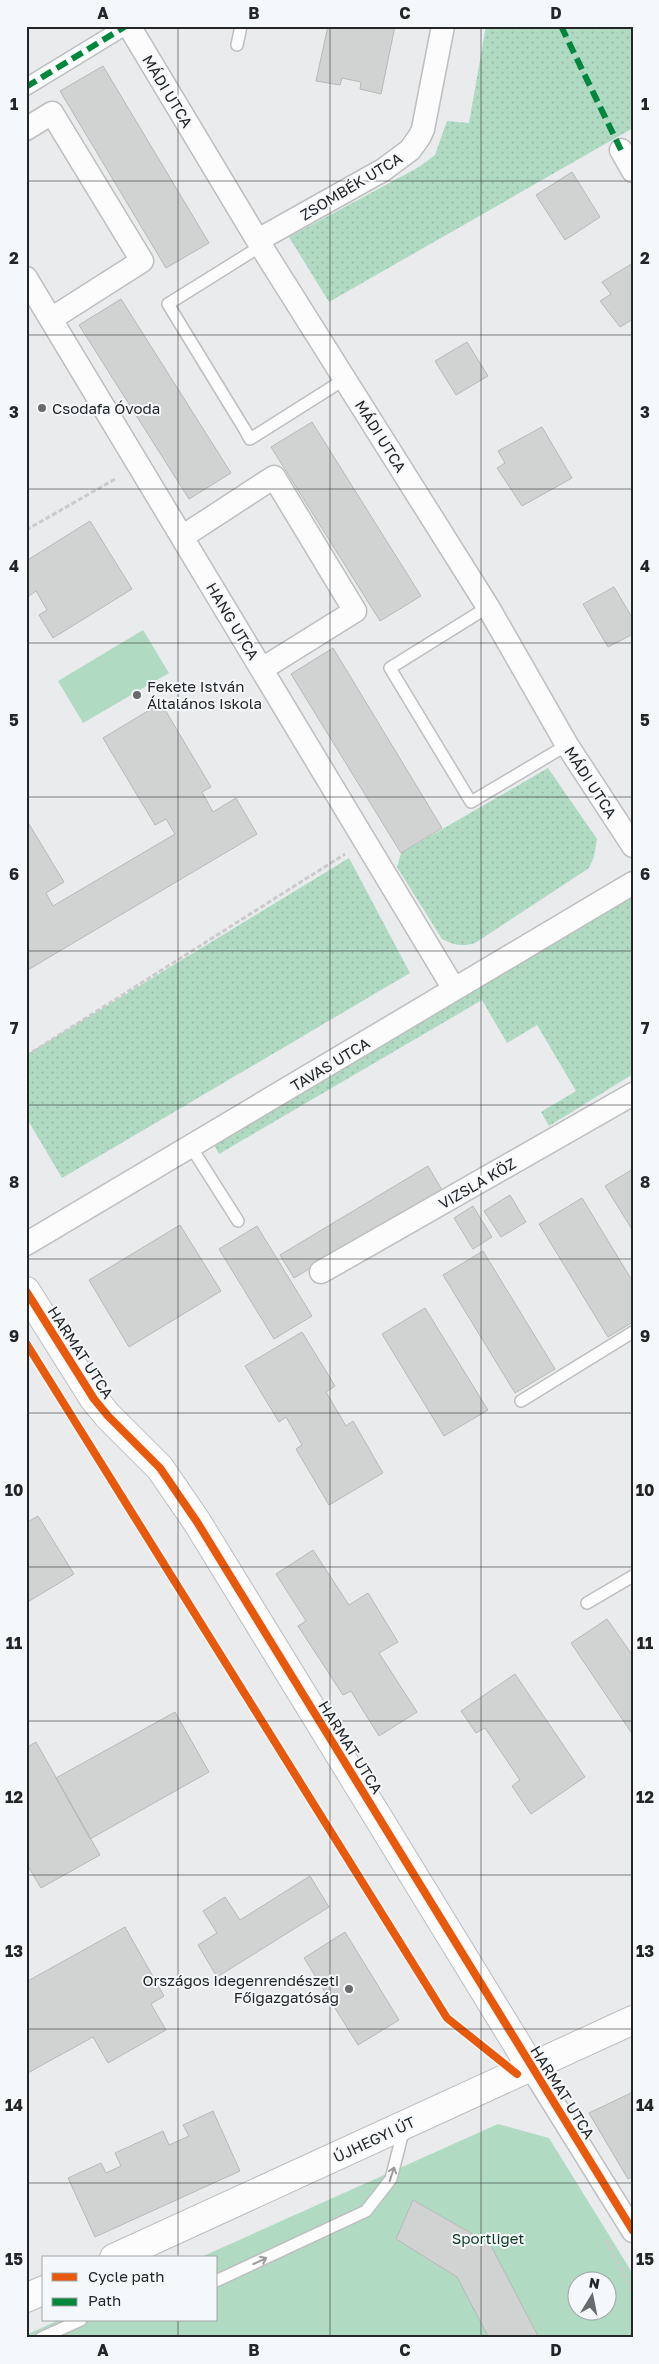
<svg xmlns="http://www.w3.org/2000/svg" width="659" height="2364" viewBox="0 0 659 2364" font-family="'Golos Text',sans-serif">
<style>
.grass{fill:url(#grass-dots)}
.green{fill:#b1dac3;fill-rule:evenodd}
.building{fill:#d1d2d2;stroke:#b7b8b8}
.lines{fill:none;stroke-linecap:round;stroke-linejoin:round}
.service-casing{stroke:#bdbec0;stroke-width:14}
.pedestrian-casing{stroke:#bdbec0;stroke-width:19}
.minor-casing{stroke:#bdbec0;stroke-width:25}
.tertiary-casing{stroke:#bdbec0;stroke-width:30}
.path{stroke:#cacbcb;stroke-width:3;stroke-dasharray:5 2.5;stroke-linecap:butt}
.service{stroke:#fcfcfc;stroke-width:11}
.pedestrian{stroke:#fcfcfc;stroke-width:16}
.minor{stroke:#fcfcfc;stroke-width:22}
.tertiary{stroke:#fcfcfc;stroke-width:28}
.quiet{stroke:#00873e;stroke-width:6;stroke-dasharray:12 6;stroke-linecap:butt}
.cycleway-casing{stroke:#f5f8fb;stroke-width:11}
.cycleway{stroke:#e8590c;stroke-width:8}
.oneway{stroke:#9b9b9c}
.grid{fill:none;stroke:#242526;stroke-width:1;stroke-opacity:0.55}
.poi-dot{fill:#696a6c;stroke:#f5f8fb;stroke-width:2}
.labels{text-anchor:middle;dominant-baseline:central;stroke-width:4;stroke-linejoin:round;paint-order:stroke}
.street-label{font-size:15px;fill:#242526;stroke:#f5f8fb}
.poi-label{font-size:15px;fill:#242526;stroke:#f5f8fb;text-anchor:start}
.park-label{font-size:15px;fill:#0e3a23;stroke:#f5f8fb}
.neatline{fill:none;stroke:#242526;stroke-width:2}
.grid-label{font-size:16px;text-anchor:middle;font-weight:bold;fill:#242526}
</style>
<defs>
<pattern id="grass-dots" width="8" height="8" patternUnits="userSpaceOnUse" patternTransform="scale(1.25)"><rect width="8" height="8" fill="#b1dac3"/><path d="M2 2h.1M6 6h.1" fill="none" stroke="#98bba7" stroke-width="1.8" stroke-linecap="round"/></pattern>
</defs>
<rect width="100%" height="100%" fill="#e9ebed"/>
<!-- grass -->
<path class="grass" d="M486,26H633V128L329,302L289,237L419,167L435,155L447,121L469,123Z
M548,768L597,839L594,857L589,868L475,943C462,947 453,945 442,939L397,867L401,853Z
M349,858L410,973L62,1178L26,1117V1055Z
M633,891V1074L549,1126L541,1112L576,1091L537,1025L507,1043L482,1000L219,1154L212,1141Z"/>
<!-- green -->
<path class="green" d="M143,630L169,673L83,723L58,681Z
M498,2124L549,2138L633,2274V2338H26V2335L59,2320H216V2258H199ZM576,2282H606V2312H576Z"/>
<!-- building -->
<path class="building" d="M328,26H395L381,94L360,89L361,82L342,78L340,85L316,81Z
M103,66L209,243L166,268L60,91Z
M572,172L600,217L565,240L536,195Z
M633,263V319L620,327L600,301L611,294L602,282Z
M121,299L231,473L189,499L79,325Z
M467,342L488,376L456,395L435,361Z
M312,422L421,596L380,621L271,447Z
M542,427L572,478L522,506L497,468L505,463L498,451Z
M90,521L132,589L53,638L39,615L47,610L36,591L29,596L26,591V561Z
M614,587L633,619V634L608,647L583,604Z
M333,648L442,828L401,853L291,674Z
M161,703L211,787L202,792L213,812L236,798L257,834L26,971V819L64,882L46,893L53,906L175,834L166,819L155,825L103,738Z
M428,1166L442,1190L294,1278L280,1255Z
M633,1169V1231L605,1186Z
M510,1195L526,1222L501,1237L484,1211Z
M582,1198L633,1282V1322L608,1337L539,1224Z
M473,1206L492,1237L473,1249L454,1218Z
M180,1225L221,1291L129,1347L89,1280Z
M257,1226L312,1316L274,1339L219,1249Z
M483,1251L555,1369L515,1393L443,1275Z
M425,1308L488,1410L444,1436L382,1334Z
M302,1332L335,1386L326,1392L346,1426L353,1421L383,1473L329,1505L296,1449L302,1445L286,1417L279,1422L245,1366Z
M38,1516L74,1574L26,1603V1523Z
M313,1550L349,1605L368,1593L398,1642L379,1653L417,1712L379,1736L351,1691L343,1695L298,1626L306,1621L276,1574Z
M607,1619L633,1656V1735L571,1643Z
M515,1674L585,1777L531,1814L512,1786L520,1780L485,1728L476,1733L461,1711Z
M175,1712L209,1772L90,1839L56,1778Z
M36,1742L100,1855L41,1888L26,1863V1748Z
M310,1876L329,1907L217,1977L198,1945L217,1933L203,1911L225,1897L240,1920Z
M125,1927L164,1996L151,2004L166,2030L108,2063L93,2037L26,2074V1982Z
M345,1932L399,2020L358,2045L304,1958Z
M633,2092V2176L628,2179L589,2113Z
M213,2111L240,2171L95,2237L68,2178L101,2163L106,2173L121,2166L115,2153L163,2131L169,2145L189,2136L183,2125Z
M413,2200L490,2244L538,2336L533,2338H489L457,2277L396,2239Z"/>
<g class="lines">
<!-- service casing -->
<g class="service-casing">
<path id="service" d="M237,45L241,26
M261,246L168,304L245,430L250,439L345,379
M488,607L390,668L471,802L567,745
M191,1147L238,1221
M521,1401L633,1332
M587,1603L633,1576
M216,2281L366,2211L391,2179L404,2128
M41,2338L81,2320"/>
</g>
<!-- pedestrian casing -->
<g class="pedestrian-casing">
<path id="pedestrian" d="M26,87L126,26"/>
</g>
<!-- minor casing -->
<g class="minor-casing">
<path id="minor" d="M129,26L261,246L488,607L567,745L633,846
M26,129L52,113L142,261L51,319
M621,150L633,171
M258,240L383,170L410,150L420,136L423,129L443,26
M26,278L454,989
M182,537L274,477L355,611L262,669
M26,1244L633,883
M321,1272L633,1094
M531,2067L633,2231"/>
</g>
<!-- tertiary casing -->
<g class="tertiary-casing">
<path id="tertiary" d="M26,1291L94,1399L108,1416L160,1468L197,1522L531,2067
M114,2258L633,2020
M26,2298L44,2290"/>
</g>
<!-- path -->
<path class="path" d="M26,530L117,478
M26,1056L345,854
M606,2240L633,2293"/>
<!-- service -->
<use href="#service" class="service"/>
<!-- pedestrian -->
<use href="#pedestrian" class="pedestrian"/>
<!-- minor -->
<use href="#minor" class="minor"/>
<!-- tertiary -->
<use href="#tertiary" class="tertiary"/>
<!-- quiet -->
<path class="quiet" d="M561,26L621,150
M26,87L126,26"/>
<!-- cycleway casing -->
<g class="cycleway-casing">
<path id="cycleway" d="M26,1291L94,1399L108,1416L160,1468L197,1522L633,2231
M26,1343L447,2018L517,2074"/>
</g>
<!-- cycleway -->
<use href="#cycleway" class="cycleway"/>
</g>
<!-- one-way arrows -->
<defs><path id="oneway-shaft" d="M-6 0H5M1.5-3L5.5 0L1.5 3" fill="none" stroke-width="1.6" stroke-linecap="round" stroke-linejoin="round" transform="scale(1.25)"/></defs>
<g class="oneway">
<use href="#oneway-shaft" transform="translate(392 2174) rotate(-72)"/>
<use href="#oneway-shaft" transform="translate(260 2261) rotate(-25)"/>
</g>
<!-- grid -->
<path class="grid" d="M178,26V2258M330,26V2338M481,26V2338M26,181H633M26,335H633M26,489H633M26,643H633M26,797H633M26,951H633M26,1105H633M26,1259H633M26,1413H633M26,1567H633M26,1721H633M26,1875H633M26,2029H633M26,2183H633M178,2320V2338"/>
<!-- markers -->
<g class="poi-dot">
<circle cx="42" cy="408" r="5"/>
<circle cx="137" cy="695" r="5"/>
<circle cx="349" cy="1989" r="5"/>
</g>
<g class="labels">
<!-- street labels -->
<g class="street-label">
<text transform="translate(168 91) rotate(59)">MÁDI UTCA</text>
<text transform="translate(351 186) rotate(-31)">ZSOMBÉK UTCA</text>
<text transform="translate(381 436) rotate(58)">MÁDI UTCA</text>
<text transform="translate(233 621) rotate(59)">HANG UTCA</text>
<text transform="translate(591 782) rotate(57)">MÁDI UTCA</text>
<text transform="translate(330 1064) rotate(-31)">TAVAS UTCA</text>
<text transform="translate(477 1183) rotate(-30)">VIZSLA KÖZ</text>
<text transform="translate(81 1352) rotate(57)">HARMAT UTCA</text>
<text transform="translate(351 1747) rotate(58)">HARMAT UTCA</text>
<text transform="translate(563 2092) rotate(58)">HARMAT UTCA</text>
<text transform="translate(374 2139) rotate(-25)">ÚJHEGYI ÚT</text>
</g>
<!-- poi labels -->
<g class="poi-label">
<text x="52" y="408">Csodafa Óvoda</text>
<text x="147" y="686">Fekete István<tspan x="147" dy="17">Általános Iskola</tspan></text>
<text x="339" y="1980" text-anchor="end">Országos Idegenrendészeti<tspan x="339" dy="17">Főigazgatóság</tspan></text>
</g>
<!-- park labels -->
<g class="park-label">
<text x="488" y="2238">Sportliget</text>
</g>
</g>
<!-- border -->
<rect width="659" height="2364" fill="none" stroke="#f5f8fb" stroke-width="55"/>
<!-- legend -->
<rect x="42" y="2256" width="175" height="65" fill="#f5f8fb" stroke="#a1a4a6"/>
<rect x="52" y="2273" width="25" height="8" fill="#e8590c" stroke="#a1a4a6"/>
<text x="88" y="2282" font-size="15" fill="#242526">Cycle path</text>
<rect x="52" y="2298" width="25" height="8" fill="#00873e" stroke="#a1a4a6"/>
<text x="88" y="2306" font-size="15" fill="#242526">Path</text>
<!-- north arrow -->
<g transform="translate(592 2296) rotate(10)"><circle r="24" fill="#f5f8fb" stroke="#a1a4a6"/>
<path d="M0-4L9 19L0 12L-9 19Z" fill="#696a6c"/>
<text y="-8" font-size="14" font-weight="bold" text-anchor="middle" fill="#242526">N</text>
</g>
<rect x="28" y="28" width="604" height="2308" class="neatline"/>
<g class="grid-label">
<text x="103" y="19">A</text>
<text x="254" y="19">B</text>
<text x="405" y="19">C</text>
<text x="556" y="19">D</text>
<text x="14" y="110">1</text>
<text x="645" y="110">1</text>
<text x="14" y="264">2</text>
<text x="645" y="264">2</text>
<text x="14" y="418">3</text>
<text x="645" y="418">3</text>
<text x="14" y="572">4</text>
<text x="645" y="572">4</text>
<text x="14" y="726">5</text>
<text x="645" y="726">5</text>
<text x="14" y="880">6</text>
<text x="645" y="880">6</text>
<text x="14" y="1034">7</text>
<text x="645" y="1034">7</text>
<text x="14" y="1188">8</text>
<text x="645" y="1188">8</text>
<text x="14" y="1342">9</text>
<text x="645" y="1342">9</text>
<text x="14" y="1496">10</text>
<text x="645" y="1496">10</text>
<text x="14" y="1649">11</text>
<text x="645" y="1649">11</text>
<text x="14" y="1803">12</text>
<text x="645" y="1803">12</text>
<text x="14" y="1957">13</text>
<text x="645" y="1957">13</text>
<text x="14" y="2111">14</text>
<text x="645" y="2111">14</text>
<text x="14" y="2265">15</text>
<text x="645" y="2265">15</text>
<text x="103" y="2356">A</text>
<text x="254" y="2356">B</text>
<text x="405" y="2356">C</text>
<text x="556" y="2356">D</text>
</g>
</svg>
